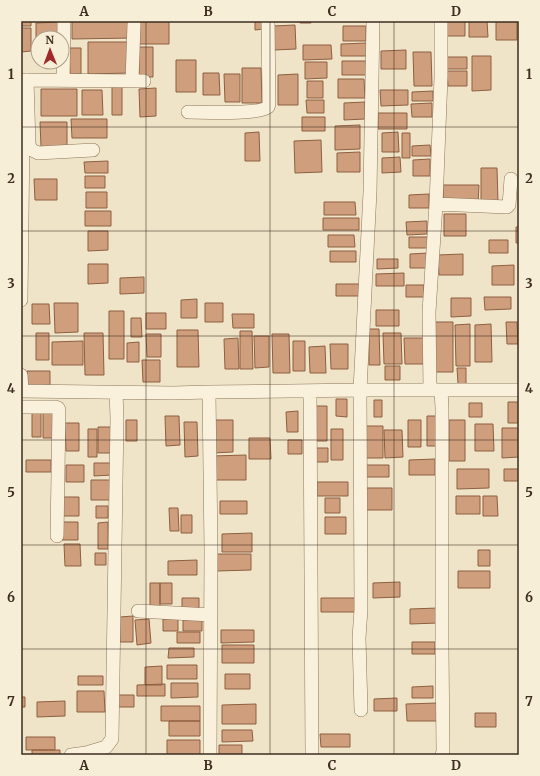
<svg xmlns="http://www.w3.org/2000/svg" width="540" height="776" viewBox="0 0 540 776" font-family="Merriweather,serif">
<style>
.building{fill:#cf9f7d;stroke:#8d5f41}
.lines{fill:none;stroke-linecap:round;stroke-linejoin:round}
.minor-casing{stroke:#8d765c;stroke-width:14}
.minor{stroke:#faf1dc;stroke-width:13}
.grid{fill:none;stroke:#3d2e20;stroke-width:1;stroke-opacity:0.55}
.neatline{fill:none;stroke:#3d2e20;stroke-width:1.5}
.grid-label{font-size:13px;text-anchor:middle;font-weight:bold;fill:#3d2e20}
</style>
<rect width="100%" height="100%" fill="#f0e4c8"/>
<!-- building -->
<path class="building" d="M21,21H31V26H21Z
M72,21H132L133,38L72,39Z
M137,21H169V44H138Z
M255,21H264V29L255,30Z
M300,21H311V23H300Z
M445,21H465V36H445Z
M469,21H487L488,37H469Z
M496,21H517V40H496Z
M62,22V38H38V43H36V23Z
M295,25L296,49L274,50L273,26Z
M343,26H366V41H343Z
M21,28H31V51L21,52Z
M88,42H128L129,73L88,74Z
M367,43V56H341V44Z
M303,45H331L332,59L303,60Z
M139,47H153V77H139Z
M69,48H81V74H70Z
M406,50V69H381V51Z
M413,52H431L432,86H414Z
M472,56H491V90L472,91Z
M446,57H467V69H446Z
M176,60H196V92H176Z
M342,61H366L367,75H342Z
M305,62H327V78L305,79Z
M242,68H261L262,103H242Z
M447,71H467V86H448Z
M203,73H219L220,95H203Z
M224,74H240V102H225Z
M298,74V105H278V75Z
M338,79H364L365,98H338Z
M307,81H323V98H307Z
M112,86H122V115H112Z
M156,88V116L140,117L139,89Z
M41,89H77V116H41Z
M82,90H102L103,115H82Z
M380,90H408V105L381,106Z
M433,91V101H412V92Z
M306,100H324V113H307Z
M365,102V119L344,120V103Z
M432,103V117H412L411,104Z
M378,113H407V129H378Z
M302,117H325V131H302Z
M71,119H107V138H72Z
M40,122H67V146L41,147Z
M360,125V149L335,150V126Z
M259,132L260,161H245V133Z
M398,132L399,152H382V133Z
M402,133H410V158H402Z
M321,140L322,172L295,173L294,141Z
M430,145L431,156H412V146Z
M360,152V172H337V153Z
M400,157L401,172L382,173V158Z
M430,159V176H413V160Z
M108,161V173H85L84,162Z
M481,168H497L498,202H481Z
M85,176H105V188H85Z
M34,179H57V200H35Z
M443,185H479L478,204L443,203Z
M86,192H107V208H86Z
M429,194V208H409V195Z
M324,202H355L356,215H324Z
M85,211H111V226H85Z
M444,214H466V236H444Z
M323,218H359V230H323Z
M427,221V234L407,235L406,222Z
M516,227H519V243H516Z
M88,231H108V250L88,251Z
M328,235H354L355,247H328Z
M409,237H428L429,248H409Z
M489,240H508V253H489Z
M330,251H356V262H330Z
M428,253V268H410V254Z
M463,254V275H439L438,255Z
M377,259H398V268L377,269Z
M88,264H108V283L88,284Z
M514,265V285H492V266Z
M404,273V286H376V274Z
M144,277V293L120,294V278Z
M336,284H362V296H336Z
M406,285H424V297H406Z
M484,297H511V309L485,310Z
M451,298H471V316L451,317Z
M197,299V318H181V300Z
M54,303H78V332L55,333Z
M205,303H223V322H205Z
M32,304H49L50,324H32Z
M376,310H399V326H376Z
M109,311H124V359H109Z
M146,313H166V329H146Z
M232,314H254V328H233Z
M131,318H141L142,337H131Z
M435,322H453V372H435Z
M506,322H517L518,344H507Z
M470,324V366H456L455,325Z
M491,324L492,362H475V325Z
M369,329H379L380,365H369Z
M177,330H198L199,367H177Z
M240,331H252L253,369H240Z
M36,333H49V360H36Z
M84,333H103L104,375H85Z
M383,333H401L402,364H384Z
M146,334H161V357H147Z
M272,334H289L290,373H273Z
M254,336H269V367L255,368Z
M238,338L239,369H225L224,339Z
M404,338H426L427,364H405Z
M83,341V365H52V342Z
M293,341H305V371H293Z
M139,342V362H127V343Z
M330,344H348V369H331Z
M325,346L326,373H310L309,347Z
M142,360H160V382H143Z
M385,366H400V380H385Z
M457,368H466V384H458Z
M27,371H50V385H27Z
M336,399H347V417L336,416Z
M374,400H382V417H374Z
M508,402H519V423H508Z
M469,403H482V417H469Z
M312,406H327V441H312Z
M32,410H41V437H32Z
M43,411H53V438H43Z
M298,411V432H287L286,412Z
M165,416H179L180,445L166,446Z
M427,416H441V446H427Z
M126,420H137V441H126Z
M212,420H233V452L213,453Z
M408,420H421V447H408Z
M449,420H465V461H449Z
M184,422H197L198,456L185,457Z
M65,423H79V451H66Z
M475,424H493L494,451H475Z
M363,426H383V458H363Z
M98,427H112V453H98Z
M502,428H519V457L502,458Z
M88,429H97V457H88Z
M331,429H343V460H331Z
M384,430H402L403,457L385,458Z
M249,438H270L271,459H249Z
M288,440H302V454H288Z
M315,448H328V462H315Z
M246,455V480H213L212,456Z
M435,459V475H409V460Z
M26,460H51V472H26Z
M94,463H112V475L94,476Z
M66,465H84V482H66Z
M364,465H389V477H364Z
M457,469H489V488L457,489Z
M504,469H519V481H504Z
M91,480H111V500H91Z
M317,482H348V496H317Z
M364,488H392V510H364Z
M456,496H480V514H456Z
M483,496H497L498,516H483Z
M61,497H79V516H62Z
M325,498H340V513H325Z
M220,501H247V514H220Z
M96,506H108V518H96Z
M169,508H178L179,531H170Z
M181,515H192V533H181Z
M325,517H346V534H325Z
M62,522H78V540H62Z
M108,522V549H98V523Z
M252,533V552H222V534Z
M64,544H80L81,566H65Z
M478,550H490V566H478Z
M95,553H106V565H95Z
M217,554H251V570L217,571Z
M197,560V575H168V561Z
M458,571H490V588H458Z
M400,582V597L373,598V583Z
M150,583H160V609H150Z
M160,583H172V604H160Z
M182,598H199V611H182Z
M321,598H356V612H321Z
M438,608V623L410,624V609Z
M133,616V642H120V617Z
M149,619L151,643L137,645L135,620Z
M163,619H178V631H163Z
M183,620H202V631H183Z
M221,630H254V642L221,643Z
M177,632H200V643H177Z
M412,642H435V654H412Z
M222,645H254V663H222Z
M169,648H194V657L168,658Z
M167,665H197V679H167Z
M162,666V685H145V667Z
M225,674H250V689H225Z
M78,676H103V685H78Z
M171,683H198V697L171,698Z
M165,684V696H137V685Z
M433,686V698H412V687Z
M77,691H104L105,712H77Z
M118,695H134V707H118Z
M21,697H25V707H21Z
M397,698V711H374V699Z
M65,701V716L37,717V702Z
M437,703L438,721H407L406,704Z
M256,704V724H222V705Z
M161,706H200V721H161Z
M475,713H496V727H475Z
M169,721H200V736H169Z
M222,730H252L253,741L222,742Z
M320,734H350V747H321Z
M26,737H55V750H26Z
M167,740H200V755H167Z
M219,745H242V755H219Z
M32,750H60V755H32Z"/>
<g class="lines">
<!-- minor casing -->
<g class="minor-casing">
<path id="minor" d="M21,80L144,81
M27,80L29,145L32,150L38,153L93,150
M63,81L64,21
M132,81L134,24
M188,112C203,112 258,115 268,107L269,104L268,21
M436,204L507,207L509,205L511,179
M21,300L23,137
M21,375L22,391
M430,390L429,312L436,204L441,77V21
M441,390L442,408V647L443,751L442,755
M21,391L173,393L209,392L360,390H519
M310,391L312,755
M209,392L211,550L210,755
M21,407H55L58,408L59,410L57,536
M138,611L211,615
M361,710L359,638L361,609L360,390L370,192L373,21
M71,755L86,753L106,747L112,739L117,418L116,392"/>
</g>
<!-- minor -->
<use href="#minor" class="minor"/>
</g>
<!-- grid -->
<path class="grid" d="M146,21V755M270,21V755M394,21V755M21,127H519M21,231H519M21,336H519M21,440H519M21,545H519M21,649H519"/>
<!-- border -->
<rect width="540" height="776" fill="none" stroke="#f7eed8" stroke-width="44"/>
<!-- north arrow -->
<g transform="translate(50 50) rotate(359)"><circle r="19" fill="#f7eed8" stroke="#ada18e"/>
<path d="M0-3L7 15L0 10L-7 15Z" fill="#9e2a2b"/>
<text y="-6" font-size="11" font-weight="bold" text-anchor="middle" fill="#3d2e20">N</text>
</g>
<rect x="22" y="22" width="496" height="732" class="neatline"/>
<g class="grid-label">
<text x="84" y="16">A</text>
<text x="208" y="16">B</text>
<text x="332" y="16">C</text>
<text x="456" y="16">D</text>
<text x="11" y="79">1</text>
<text x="529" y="79">1</text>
<text x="11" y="183">2</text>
<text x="529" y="183">2</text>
<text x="11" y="288">3</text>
<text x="529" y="288">3</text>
<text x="11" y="393">4</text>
<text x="529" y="393">4</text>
<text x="11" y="497">5</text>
<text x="529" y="497">5</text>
<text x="11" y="602">6</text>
<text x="529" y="602">6</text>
<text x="11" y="706">7</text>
<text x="529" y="706">7</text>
<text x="84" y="770">A</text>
<text x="208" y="770">B</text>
<text x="332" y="770">C</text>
<text x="456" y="770">D</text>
</g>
</svg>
